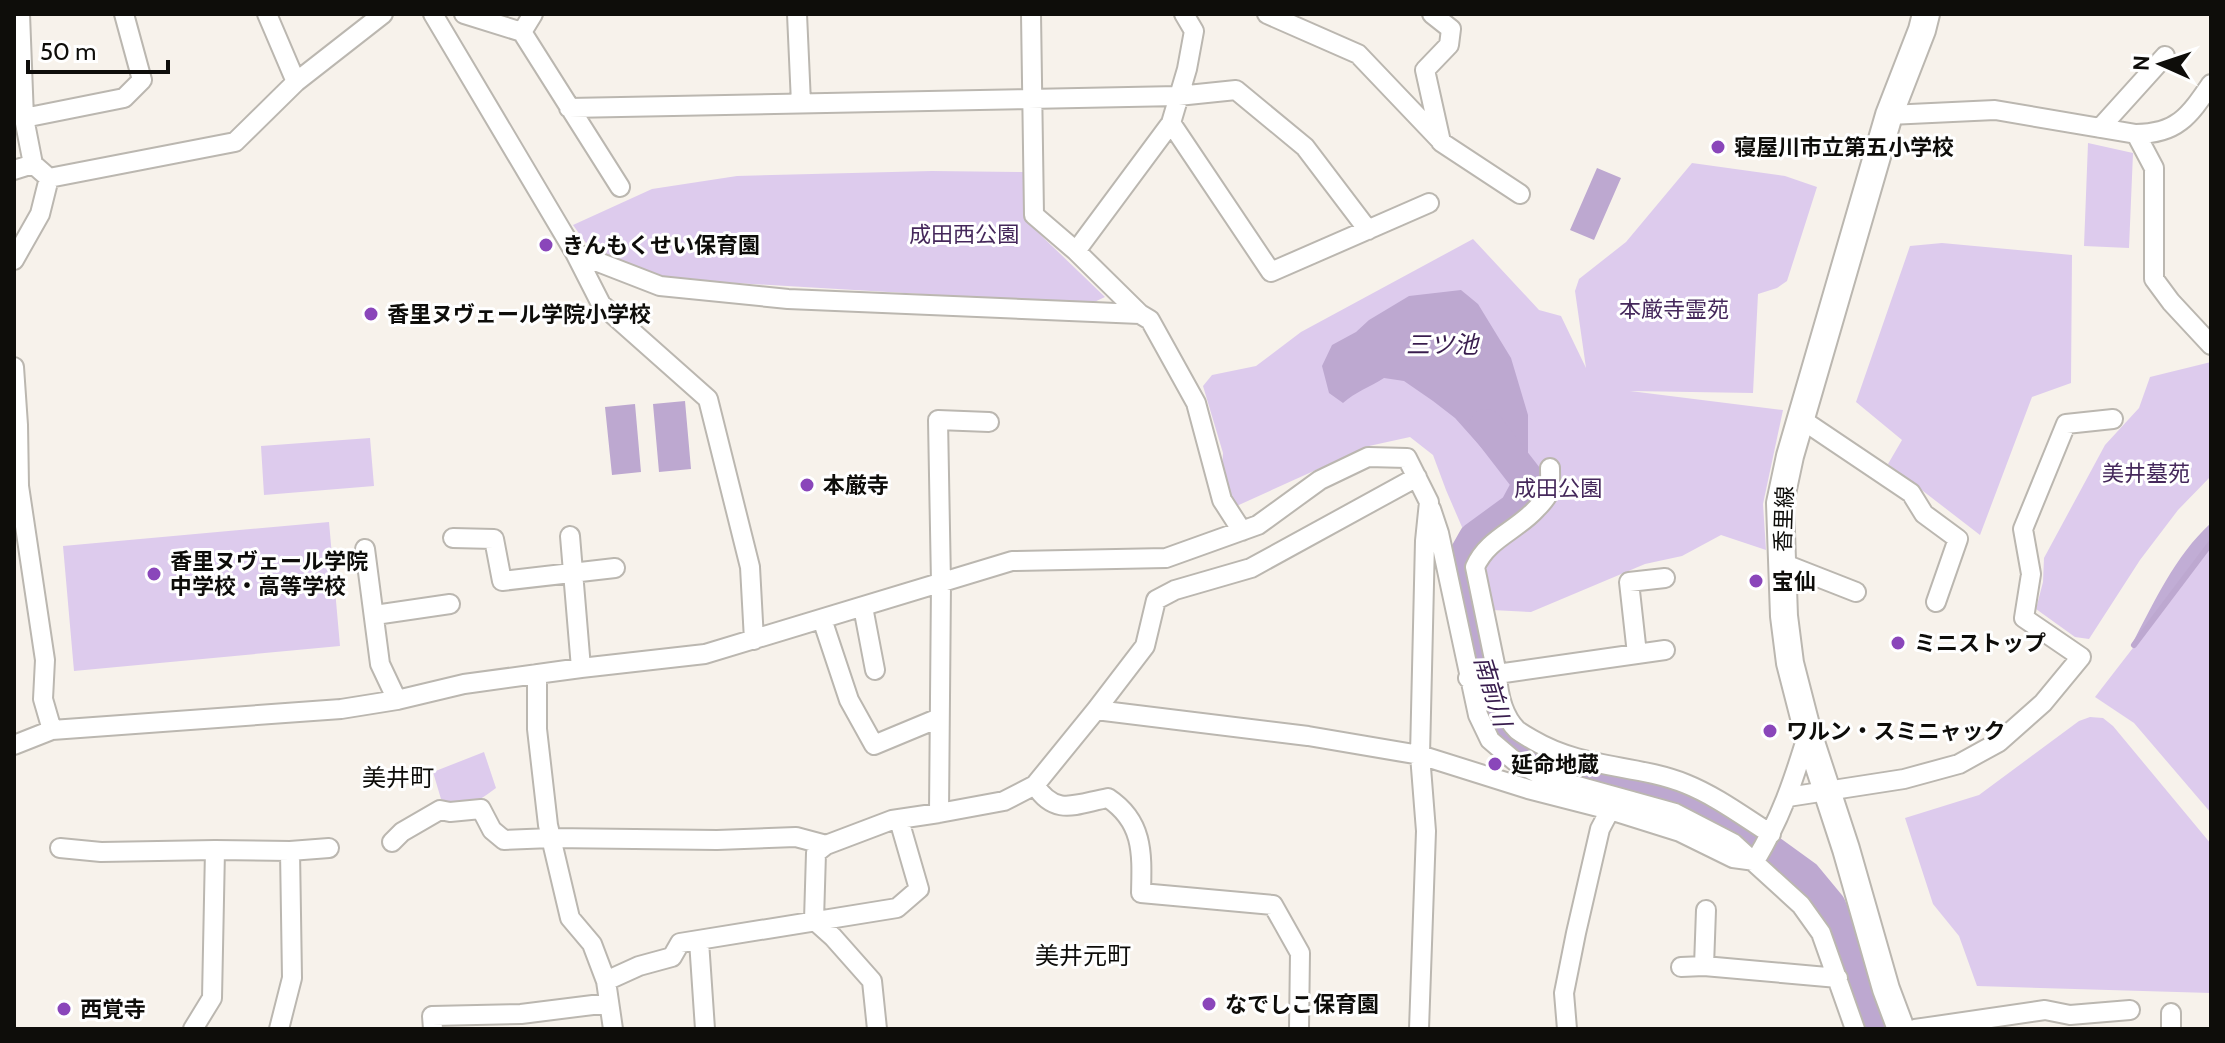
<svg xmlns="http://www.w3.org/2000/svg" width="2225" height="1043" viewBox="0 0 2225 1043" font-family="Cabin,'Noto Sans JP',sans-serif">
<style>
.green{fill:#ddcbed}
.forest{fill:#c1add5}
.water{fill:#bda8d0}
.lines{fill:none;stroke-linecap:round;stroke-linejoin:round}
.stream{stroke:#bda8d0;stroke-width:6}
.river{stroke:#bda8d0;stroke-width:34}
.street-casing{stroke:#bbb7b0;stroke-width:22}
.secondary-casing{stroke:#bbb7b0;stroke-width:30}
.street{stroke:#fff;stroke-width:18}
.secondary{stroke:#fff;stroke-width:26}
.poi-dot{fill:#8a46ba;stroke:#fff;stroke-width:3}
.labels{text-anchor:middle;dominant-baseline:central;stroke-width:6;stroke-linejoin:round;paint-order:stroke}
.poi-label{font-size:22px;font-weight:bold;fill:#0e0d0a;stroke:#fff;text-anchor:start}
.park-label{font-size:22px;fill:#45285b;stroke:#fff}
.street-label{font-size:22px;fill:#0e0d0a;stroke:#fff}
.water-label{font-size:24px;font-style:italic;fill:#381c4d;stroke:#fff}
.neighbourhood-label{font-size:24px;fill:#0e0d0a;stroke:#fff}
</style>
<rect width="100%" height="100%" fill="#f7f2eb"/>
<!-- green -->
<path class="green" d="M2088,143L2133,153L2129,248L2084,246Z
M1692,163L1785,176L1817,187L1787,281L1777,288L1758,294L1753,393L1630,391L1783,410L1763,504L1766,550L1721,535L1682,556L1645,564L1531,612L1492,610L1484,578L1446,490L1433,455L1410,437L1369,446L1230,509L1221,483L1223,453L1203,386L1212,375L1256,366L1301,332L1473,239L1539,310L1561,316L1586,368L1575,291L1579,279L1626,242Z
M932,171L1027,172L1025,220L1105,297L1090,304L669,279L593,253L573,225L652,189L737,176Z
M1942,243L2072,255L2071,383L2032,397L1980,535L1888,464L1902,440L1856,402L1910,246Z
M2211,362V476L2178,510L2140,560L2089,639L2075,637L2036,609L2043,582L2044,558L2105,445L2139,408L2150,377Z
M370,438L374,486L264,495L261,446Z
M329,522L340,646L74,671L63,546Z
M2211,547V813L2134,723L2095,697Z
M2090,717L2103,718L2113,726L2211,844V993L1977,986L1959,936L1933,904L1905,818L1979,795L2079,721Z
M484,752L496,788C476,803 466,810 441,799L433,772Z"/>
<!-- forest -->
<path class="forest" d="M2211,523V541L2132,644C2155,601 2174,557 2211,523Z"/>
<!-- water -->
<path class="water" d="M1597,168L1621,178L1594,240L1570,230Z
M1461,290L1478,304L1511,358L1528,415V454L1508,467L1488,455L1455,418L1433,401L1404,381L1384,378C1370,387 1355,392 1343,403L1329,393L1322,366L1332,345L1356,332L1369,320L1409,296Z
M685,401L691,469L659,472L653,404Z
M635,404L641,472L612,475L605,407Z"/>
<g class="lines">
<!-- stream -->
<path class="stream" d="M2134,645L2211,543"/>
<!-- river -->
<path class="river" d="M1486,426L1530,483L1516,509L1475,539L1462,562L1479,631L1488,687L1497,715L1509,740L1533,757L1659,790L1704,810L1754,840L1805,877L1829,906L1848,951L1876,1029"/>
<!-- street casing -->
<g class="street-casing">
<path id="street" d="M20,14L24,118L33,164L49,178
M267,14L296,82
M433,14L575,253L660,286L788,299L1140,314
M464,14L522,32L620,187
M797,14L801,103
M1031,14L1034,215L1076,251L1140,314L1150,320L1196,403L1222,500L1242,531
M1267,14L1358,54L1440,140
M1432,14L1451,29L1449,45L1425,70L1441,142L1520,194
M522,32L533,14
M569,108L1178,96L1236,90L1305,147L1368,230
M1889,115L1995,110L2136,134C2177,134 2189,116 2211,84
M24,118L124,98L142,80L124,14
M1171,123L1271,272L1429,203
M2100,128L2165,56
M2136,134L2154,168V279L2171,302L2211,345
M14,170L33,164
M1076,251L1171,123L1187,69L1194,31L1184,14
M575,253L601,304L708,399L750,567L754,640
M14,260L40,214L49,178L235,142L296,82L383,14
M14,367L18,425L19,486L45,660L43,699L52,730
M1801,419L1911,493L1924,514L1958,539L1936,602
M1550,468C1550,476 1551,487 1548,494C1546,499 1540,505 1536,509C1516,531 1487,539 1475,567L1497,674C1498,693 1503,716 1517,730C1522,734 1528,737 1533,740C1582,769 1636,764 1686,784C1716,796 1744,817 1771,834
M1431,509L1439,533L1478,715L1490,740L1517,763L1545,777L1675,813L1733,843L1801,905L1821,933L1855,1029
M570,536L581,668
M453,538L494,539L502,581L615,568
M365,549L380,664L397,700
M1782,563L1856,592
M863,607L875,670
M375,615L450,604
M822,619L849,700L874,745L939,718
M1637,654L1629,582L1665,578
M537,674V729L548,825L570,918L592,944L606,981L613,1029
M1468,678L1477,674H1497L1665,650
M1096,710L1308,736L1420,755L1528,789L1610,810L1680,832L1733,858L1755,861C1781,818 1793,782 1808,733
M14,745L52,730L341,709L397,700L464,684L581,668L705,654L1012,561L1166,558L1258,525L1320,480L1368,457L1407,458L1429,502L1425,541L1420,755L1426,831L1419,1029
M1035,785C1055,817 1076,804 1108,798C1144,822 1142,854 1141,893L1273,905L1300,953L1299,1029
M1788,797L1904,779L1959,764L1999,742L2043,703L2081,657L2024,618L2031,574L2023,529L2066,424L2113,419
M939,813L941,583L938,420L989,422
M392,842L402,832L440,810L450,812L481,809L492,830L504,840L552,838L717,840L796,837L826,845
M60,848L101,852L215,850
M290,851L329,848
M699,941L705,1029
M1704,966L1706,910
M1681,967L1704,966L1838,978
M606,981L639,966L672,957L680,943L897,908L919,889L899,820
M193,1029L212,998L215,850L290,851L292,978L279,1029
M433,1029L432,1016L521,1014L609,1003
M877,1029L872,981L833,937L814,920L816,853L826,845L892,820L939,813L1004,801L1035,785L1096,710L1145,646L1156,600L1175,590L1251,568L1417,477
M1567,1029L1564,993L1576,933L1600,829L1610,810
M1915,1029L2045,1010L2070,1015L2130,1010
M2171,1029V1013"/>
</g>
<!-- secondary casing -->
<g class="secondary-casing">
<path id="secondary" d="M1901,1029L1886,989L1846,849L1808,733L1790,663L1784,616L1780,503L1790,456L1889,115L1922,30L1926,14"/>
</g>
<!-- street -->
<use href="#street" class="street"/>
<!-- secondary -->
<use href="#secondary" class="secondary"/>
</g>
<!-- markers -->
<g class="poi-dot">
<circle cx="1718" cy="147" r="8"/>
<circle cx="546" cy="245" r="8"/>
<circle cx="371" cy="314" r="8"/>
<circle cx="807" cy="485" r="8"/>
<circle cx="154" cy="574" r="8"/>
<circle cx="1756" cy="581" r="8"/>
<circle cx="1898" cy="643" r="8"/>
<circle cx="1770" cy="731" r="8"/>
<circle cx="1495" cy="764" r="8"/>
<circle cx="1209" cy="1004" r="8"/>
<circle cx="64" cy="1009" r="8"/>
</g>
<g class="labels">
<!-- poi labels -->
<g class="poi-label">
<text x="1734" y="147">寝屋川市立第五小学校</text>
<text x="562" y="245">きんもくせい保育園</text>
<text x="387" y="314">香里ヌヴェール学院小学校</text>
<text x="823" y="485">本厳寺</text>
<text x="170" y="561">香里ヌヴェール学院<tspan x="170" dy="25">中学校・高等学校</tspan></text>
<text x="1772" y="581">宝仙</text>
<text x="1914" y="643">ミニストップ</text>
<text x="1786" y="731">ワルン・スミニャック</text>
<text x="1511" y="764">延命地蔵</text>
<text x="1225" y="1004">なでしこ保育園</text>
<text x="80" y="1009">西覚寺</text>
</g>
<!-- park labels -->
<g class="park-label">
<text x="964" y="234">成田西公園</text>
<text x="1674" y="309">本厳寺霊苑</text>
<text x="2146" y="473">美井墓苑</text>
<text x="1558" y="488">成田公園</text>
</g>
<!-- street labels -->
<g class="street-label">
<text transform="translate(1784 519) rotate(-88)">香里線</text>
</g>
<!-- water labels -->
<g class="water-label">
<text x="1442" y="344">三ツ池</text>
<text transform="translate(1493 691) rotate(73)">南前川</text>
</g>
<!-- neighbourhood labels -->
<g class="neighbourhood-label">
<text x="398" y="777">美井町</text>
<text x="1083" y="955">美井元町</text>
</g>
</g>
<!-- border -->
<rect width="2225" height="1043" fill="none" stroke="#0e0d0a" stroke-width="32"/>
<!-- north arrow -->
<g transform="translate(2161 64) rotate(273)" stroke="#ffffff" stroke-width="6" paint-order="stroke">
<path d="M0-6L14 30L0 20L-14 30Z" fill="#0e0d0a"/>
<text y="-12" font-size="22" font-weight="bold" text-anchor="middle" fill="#0e0d0a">N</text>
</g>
<!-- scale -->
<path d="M28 60v12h140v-12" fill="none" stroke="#0e0d0a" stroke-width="4"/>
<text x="40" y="60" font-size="24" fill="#0e0d0a" stroke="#ffffff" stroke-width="6" paint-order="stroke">50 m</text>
</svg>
